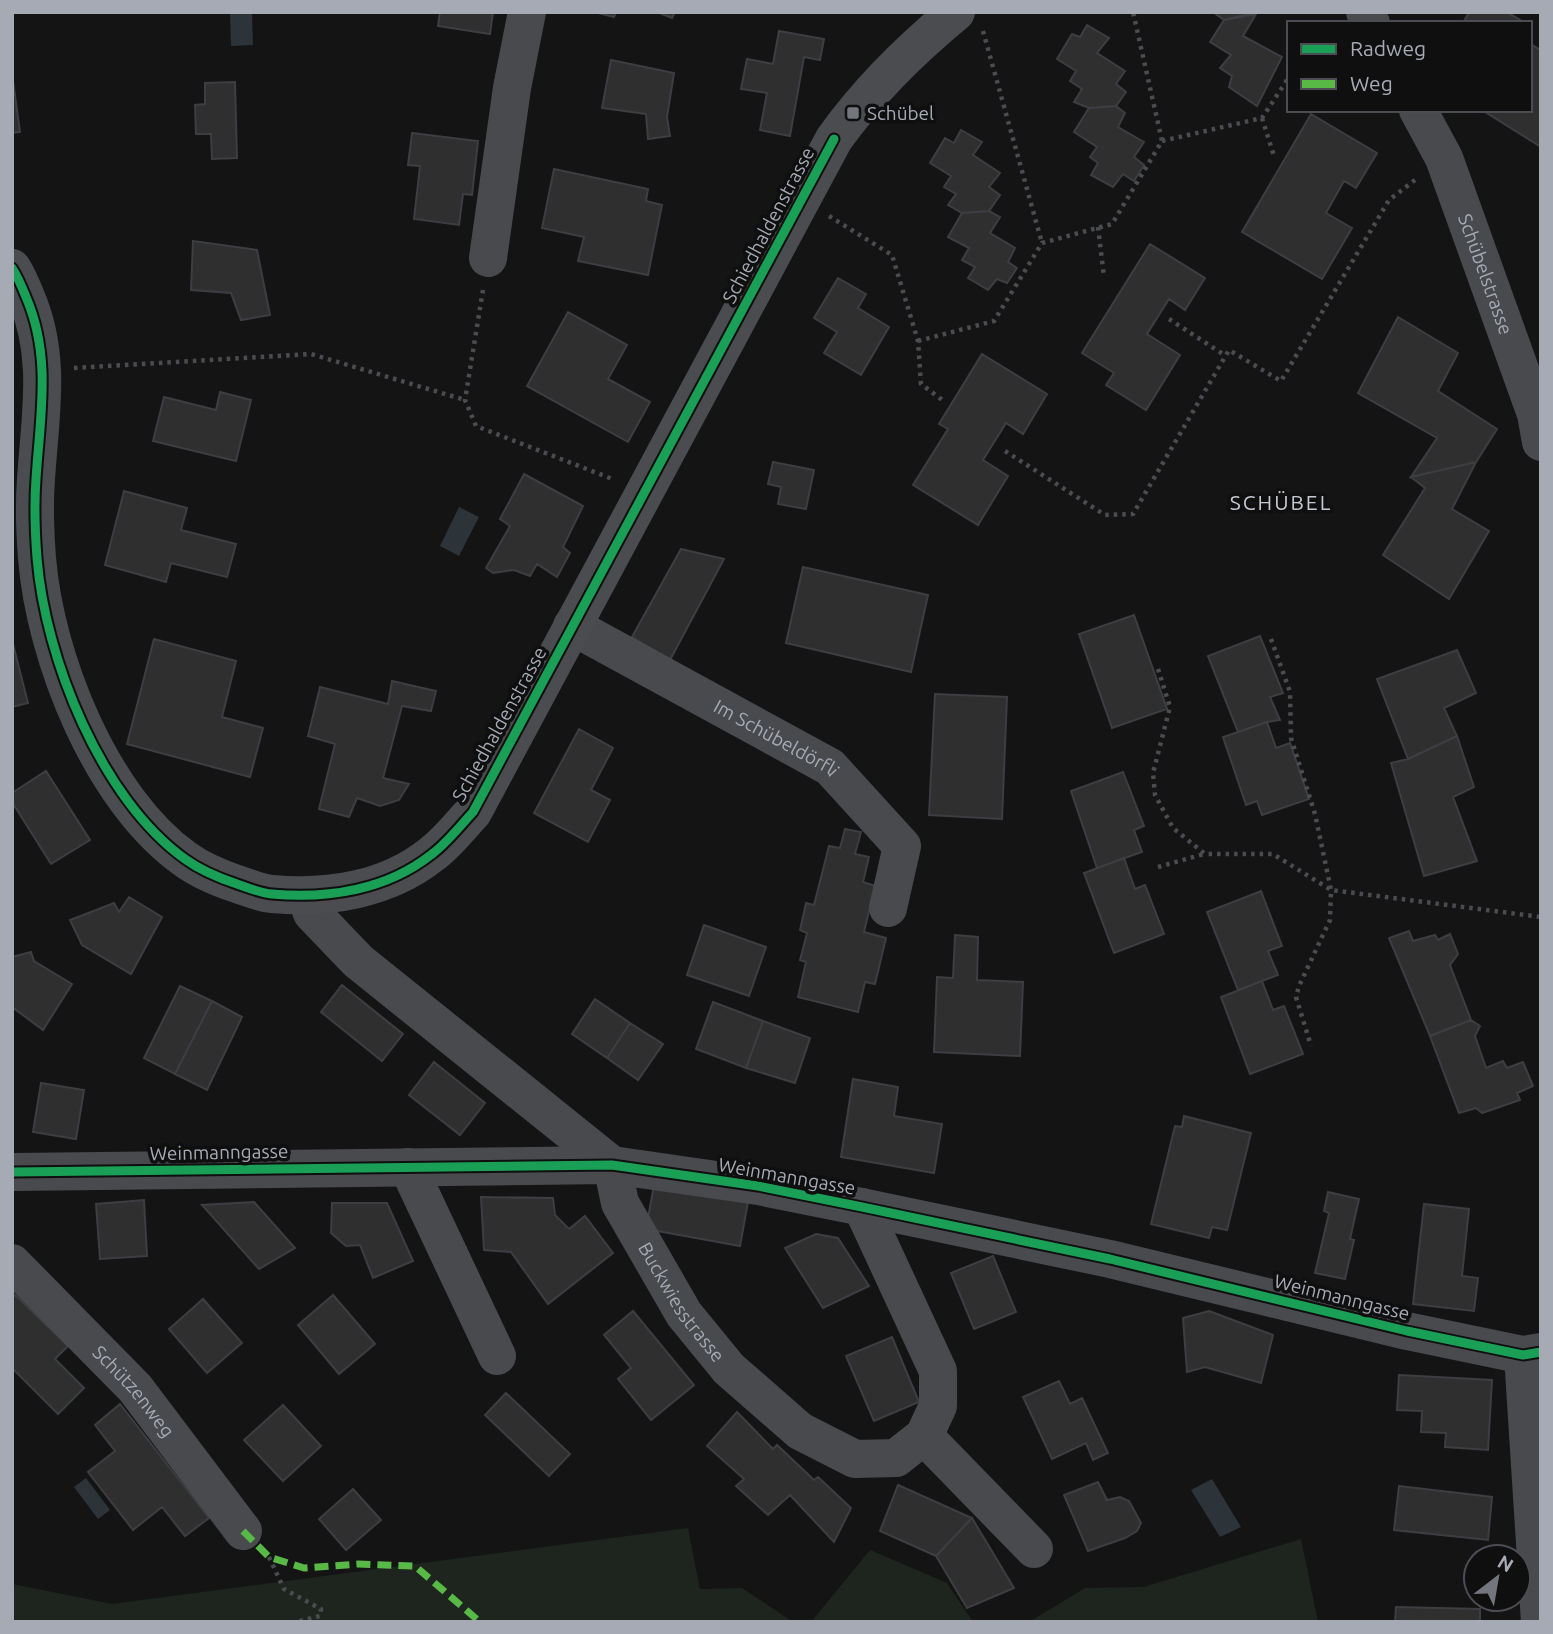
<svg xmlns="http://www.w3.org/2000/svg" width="1553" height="1634" viewBox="0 0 1553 1634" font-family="Ubuntu,sans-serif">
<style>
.green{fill:#1e251f}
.water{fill:#2c3339}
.building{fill:#2f2f30;stroke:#3d3e41;stroke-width:2}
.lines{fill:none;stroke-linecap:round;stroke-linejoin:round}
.path{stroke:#4a4c4f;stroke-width:4.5;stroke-dasharray:3.5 5;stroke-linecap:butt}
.minor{stroke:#494a4d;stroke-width:38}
.major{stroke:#4b4c4f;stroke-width:38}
.quiet{stroke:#58b947;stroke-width:7;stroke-dasharray:14 7;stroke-linecap:butt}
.cycleway-casing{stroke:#0f0f10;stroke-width:13}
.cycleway{stroke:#1a9f57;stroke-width:9}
.poi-dot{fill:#73767d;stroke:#0f0f10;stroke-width:2.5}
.labels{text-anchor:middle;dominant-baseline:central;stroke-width:7;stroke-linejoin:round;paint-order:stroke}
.poi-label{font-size:19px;fill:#a6aab5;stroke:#0f0f10;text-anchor:start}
.street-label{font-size:19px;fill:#a6aab5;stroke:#0f0f10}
.neighbourhood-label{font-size:21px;letter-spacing:2px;fill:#c7c9d1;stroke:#0f0f10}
</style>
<rect width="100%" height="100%" fill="#141415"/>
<!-- green -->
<path class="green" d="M688,1528L700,1589L742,1588L793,1622H12V1584L112,1604Z
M1301,1539L1318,1622H1029L1085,1588L1144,1587Z
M870,1550L947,1583L973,1622H811Z"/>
<!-- water -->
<path class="water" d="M230,12H252L253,45L231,46Z
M459,507L479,517L459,556L440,546Z
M86,1478L110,1510L98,1519L74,1487Z
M1212,1479L1241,1527L1220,1537L1191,1490Z"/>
<!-- building -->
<path class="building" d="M440,12H493L490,34L438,26Z
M594,12H616L614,17Z
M657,12H675L672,18Z
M1213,12H1257L1224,20Z
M1469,12H1507L1525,23H1463Z
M1256,14L1243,36L1282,57L1257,106L1229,87L1232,76L1220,68L1231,55L1210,42L1224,20Z
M1087,25L1109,38L1097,53L1125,71L1116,84L1126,92L1116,106L1089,108L1074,102L1082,89L1070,81L1076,71L1057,59L1072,34L1080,37Z
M779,31L824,39L820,60L804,57L790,136L760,130L767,93L741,89L747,59L773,64Z
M1530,44L1541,50V147L1482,110H1530Z
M611,60L674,73L667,117L670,136L648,139L646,114L602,108Z
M13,81L20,132L12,133V82Z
M235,82L237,158L212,159L211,134H196L195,105L205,104V83Z
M1116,106L1125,113L1118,127L1144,142L1134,157L1144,165L1134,181L1123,174L1113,187L1091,175L1098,163L1090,157L1097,147L1074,132L1089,108Z
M1311,114L1377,153L1356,188L1344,181L1326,213L1352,228L1322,279L1242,232Z
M961,130L982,142L973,155L1000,173L989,187L1000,195L989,211L962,213L948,205L956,194L944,187L951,176L930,163L945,138L954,143Z
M412,133L478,141L472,195L463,194L459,225L414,219L420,166L408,165Z
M554,169L648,189L646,201L662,205L648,275L578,261L584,237L542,228Z
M989,211L1000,217L990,233L1015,248L1008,262L1017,268L1007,283L997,279L988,290L968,278L975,267L962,260L969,248L948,237L962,213Z
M193,241L257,250L270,315L241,320L231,293L191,290Z
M1150,244L1205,278L1185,310L1169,299L1147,334L1180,355L1146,410L1106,385L1114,373L1082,353Z
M838,278L866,294L858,308L889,327L861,375L824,353L837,332L814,318Z
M568,312L627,345L608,379L650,402L628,442L527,386Z
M1398,317L1458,353L1438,391L1497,429L1476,462L1411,477L1437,438L1358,393Z
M982,354L1047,394L1023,434L1006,423L983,460L1008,476L978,525L913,485L948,429L939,424Z
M220,392L251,400L236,461L153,441L164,397L216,410Z
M220,392L251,400L236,461L153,441L164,397L216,410Z
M773,462L814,470L806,509L778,504L781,487L768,484Z
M1476,462L1452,509L1489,531L1449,599L1383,555L1425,488L1411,477Z
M524,474L583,506L563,547L570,553L557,577L537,564L530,576L514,570L493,573L486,568L510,526L500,519Z
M124,491L187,508L181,530L236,544L227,577L171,563L166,582L105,565Z
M681,549L724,559L670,660L632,637Z
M803,567L928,595L911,672L786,643Z
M1134,615L1167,709L1112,728L1079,634Z
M1260,636L1283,693L1270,697L1280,720L1267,722L1238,732L1208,656Z
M154,639L236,661L222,717L263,728L250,777L127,744Z
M12,640L28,703L12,707Z
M1457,650L1476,693L1444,708L1457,736L1408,759L1377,679Z
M392,681L436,691L431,711L402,706L383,778L409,784L399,800L380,806L357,798L349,817L319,809L335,744L308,736L320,687L388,704Z
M935,694L1007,697L1002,819L929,815Z
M1267,722L1276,748L1290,743L1309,799L1262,815L1257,801L1246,805L1223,737Z
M579,729L613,748L591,790L610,800L588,842L534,813Z
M1457,736L1474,787L1453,797L1477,861L1424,876L1391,763L1408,759Z
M46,771L90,840L51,864L12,802V793Z
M1123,772L1144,826L1134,830L1142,852L1097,868L1071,791Z
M845,829L861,832L855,854L869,857L863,882L875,886L864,932L886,938L875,984L865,982L858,1012L798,997L806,962L800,960L807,933L800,930L806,903L814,905L829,846L840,848Z
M1124,858L1135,889L1145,885L1164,934L1114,953L1084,873Z
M1261,891L1282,946L1268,951L1278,975L1238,990L1207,912Z
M129,897L162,917L131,974L82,945L70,920L114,903L119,912Z
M704,925L766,947L749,996L687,975Z
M1409,931L1413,941L1435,935L1438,940L1450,934L1458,954L1450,965L1471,1020L1430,1036L1389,938Z
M955,935L978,937L977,980L1023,982L1020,1056L934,1052L937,977L953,978Z
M31,952L34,961L72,984L43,1030L12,1007V957Z
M1262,981L1273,1010L1284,1006L1303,1054L1250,1074L1221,997Z
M342,985L403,1034L382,1061L321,1012Z
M180,986L212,1001L175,1074L144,1058Z
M595,999L630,1023L607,1058L572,1034Z
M212,1001L242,1017L207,1090L175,1074Z
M713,1002L763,1021L746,1068L696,1049Z
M1471,1020L1480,1026L1475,1036L1486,1068L1503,1061L1507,1068L1523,1062L1533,1086L1517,1093L1520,1100L1482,1113L1476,1108L1459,1113L1430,1036Z
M763,1021L810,1038L795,1083L746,1068Z
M630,1023L663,1044L638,1080L607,1058Z
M434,1062L485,1103L460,1135L409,1095Z
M853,1079L898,1087L894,1116L942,1124L934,1173L841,1157Z
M41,1083L84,1090L76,1139L33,1132Z
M1184,1116L1251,1133L1227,1230L1212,1227L1209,1238L1151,1224L1175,1126L1182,1127Z
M654,1185L748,1202L740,1246L646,1229Z
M1328,1192L1359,1199L1350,1239L1354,1240L1345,1279L1315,1273L1329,1213L1324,1211Z
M481,1197L553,1198L555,1215L569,1229L585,1216L613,1253L548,1304L511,1252L484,1250Z
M144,1200L147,1256L100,1259L96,1204Z
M254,1202L295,1248L259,1269L202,1205Z
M332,1203H387L413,1261L373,1278L360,1245L346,1246L331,1233Z
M1424,1204L1469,1209L1462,1276L1478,1278L1474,1311L1413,1304Z
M816,1234L838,1238L869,1286L823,1308L785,1248Z
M993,1256L1016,1312L974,1329L951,1273Z
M15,1295L68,1346L55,1359L84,1388L58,1414L12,1368V1297Z
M333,1295L375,1344L339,1374L298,1325Z
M203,1299L242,1343L207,1373L169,1329Z
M633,1311L694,1385L651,1420L618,1379L631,1368L604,1335Z
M1209,1311L1273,1335L1261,1383L1205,1367L1187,1372L1183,1318Z
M892,1337L919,1402L874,1421L846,1356Z
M1399,1375L1492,1380L1488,1450L1445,1447L1446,1433L1421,1432L1422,1411L1397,1410Z
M1059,1381L1070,1404L1082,1398L1108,1453L1093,1460L1086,1443L1052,1459L1023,1397Z
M506,1393L570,1454L549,1476L485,1415Z
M120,1404L209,1518L185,1536L162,1507L133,1530L88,1472L115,1451L95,1425Z
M283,1405L321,1446L283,1481L244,1440Z
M737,1412L773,1449L777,1445L814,1480L818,1477L851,1508L834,1542L790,1495L768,1515L736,1486L744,1479L707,1446Z
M1098,1482L1107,1500L1120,1497L1129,1501L1141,1523L1137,1531L1125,1538L1088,1551L1064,1495Z
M898,1485L972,1518L936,1556L880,1531Z
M1399,1486L1492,1497L1488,1540L1394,1530Z
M353,1489L381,1520L346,1550L319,1519Z
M972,1518L1014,1588L967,1608L936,1556Z
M1396,1607L1480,1609V1622H1395Z"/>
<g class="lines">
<!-- path -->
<path class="path" d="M983,31L1042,243
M1262,118L1274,156
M1162,141L1262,118L1289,77
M829,216L892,255L918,341L921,384L945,402
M1098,227L1104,277
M483,290L465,400L476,426L615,480
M1169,319L1226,356
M918,341L994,321L1042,243L1112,224L1162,141L1133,12
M74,368L311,354L465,400
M1005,451L1105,515L1133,514L1229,350L1281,381L1389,200L1415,180
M1271,639L1290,692L1291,738L1315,814L1331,890L1330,920L1299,986L1296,997L1311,1046
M1158,669L1170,707L1153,773L1155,795L1173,828L1205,854H1273L1331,890L1541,917
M1158,867L1204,854
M269,1557L284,1589L321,1609L320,1616L296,1622"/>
<!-- minor -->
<g class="minor">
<path d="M1365,12L1371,23"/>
<path id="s1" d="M1418,110L1444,158L1536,414L1541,442"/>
<path d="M488,258L512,88L527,12"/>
<path id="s2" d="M572,626L830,767L902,846L888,908"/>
<path id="s3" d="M306,897L312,913L358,961L612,1165L620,1203L684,1314L729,1369L800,1431L855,1459L896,1458L924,1436L938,1406V1371L862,1207"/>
<path d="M408,1167L497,1356"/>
<path d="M12,1172L612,1165L758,1186L862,1207L1110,1259L1407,1331L1523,1355L1541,1352"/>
<path id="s4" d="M12,1263L135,1388L243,1531"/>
<path d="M1523,1355L1540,1622"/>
<path d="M924,1436L1034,1549"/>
</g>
<!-- major -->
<path class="major" d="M12,268C18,277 22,287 26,297C52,357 40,416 36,479C34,505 35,532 37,558C45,658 101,799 185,859C200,870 219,878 237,884C249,888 260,893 272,894C328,899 387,890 432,854C447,843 460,826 473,812L834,139C869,90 910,50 956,12"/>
<!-- quiet -->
<path class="quiet" d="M243,1531L269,1557L304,1568L358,1564L415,1566L480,1622"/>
<!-- cycleway casing -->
<g class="cycleway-casing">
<path id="cycleway" d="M12,268C18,277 22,287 26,297C52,357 40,416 36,479C34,505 35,532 37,558C45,658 101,799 185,859C200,870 219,878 237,884C249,888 260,893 272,894C328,899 387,890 432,854C447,843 460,826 473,812L834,139
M12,1172L612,1165L758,1186L862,1207L1110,1259L1407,1331L1523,1355L1541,1352"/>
</g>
<!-- cycleway -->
<use href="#cycleway" class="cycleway"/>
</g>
<!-- markers -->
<rect class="poi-dot" x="846" y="106" width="14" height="14" rx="3.5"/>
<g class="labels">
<!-- poi labels -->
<g class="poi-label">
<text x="867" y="113">Schübel</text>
</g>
<!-- street labels -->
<g class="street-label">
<text transform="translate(768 225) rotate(-62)">Schiedhaldenstrasse</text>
<text stroke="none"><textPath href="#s1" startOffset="178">Schübelstrasse</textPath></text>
<text transform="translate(499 724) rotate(-61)">Schiedhaldenstrasse</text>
<text stroke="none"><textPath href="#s2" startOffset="233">Im Schübeldörfli</textPath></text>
<text transform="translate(219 1152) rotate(-1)">Weinmanngasse</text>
<text transform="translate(787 1176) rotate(10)">Weinmanngasse</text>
<text transform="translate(1342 1297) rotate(14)">Weinmanngasse</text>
<text stroke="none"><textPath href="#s3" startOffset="565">Buckwiesstrasse</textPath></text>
<text stroke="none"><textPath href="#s4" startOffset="177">Schützenweg</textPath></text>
</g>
<!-- neighbourhood labels -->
<g class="neighbourhood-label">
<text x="1281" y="502">SCHÜBEL</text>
</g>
</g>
<!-- border -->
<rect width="1553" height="1634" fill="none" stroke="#a6aab5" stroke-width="28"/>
<!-- legend -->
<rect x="1287" y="21" width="245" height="91" fill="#0f0f10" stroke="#4b4d52" stroke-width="2"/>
<rect x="1301" y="44" width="35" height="10" fill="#1a9f57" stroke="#4b4d52" stroke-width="2"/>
<text x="1350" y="56" font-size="21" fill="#a6aab5">Radweg</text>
<rect x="1301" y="79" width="35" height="10" fill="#58b947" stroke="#4b4d52" stroke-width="2"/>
<text x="1350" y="91" font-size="21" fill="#a6aab5">Weg</text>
<!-- north arrow -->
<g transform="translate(1497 1578) rotate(31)"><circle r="33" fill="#0f0f10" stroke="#4b4d52" stroke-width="2"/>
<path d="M0-5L12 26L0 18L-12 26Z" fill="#73767d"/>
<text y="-10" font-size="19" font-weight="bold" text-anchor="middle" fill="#a6aab5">N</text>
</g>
</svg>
